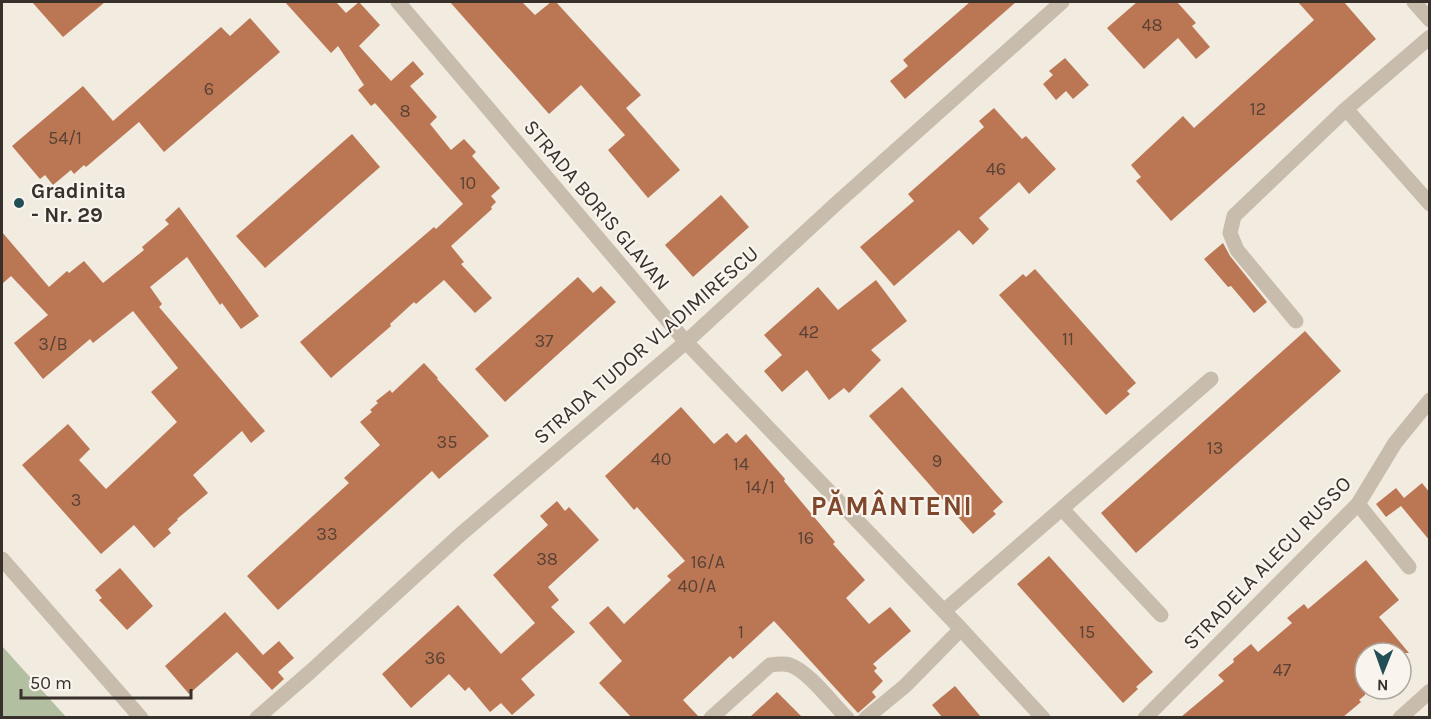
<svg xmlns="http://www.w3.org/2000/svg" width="1431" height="719" viewBox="0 0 1431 719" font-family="Karla,sans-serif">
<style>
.green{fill:#b2bfa1}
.building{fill:#bb7654}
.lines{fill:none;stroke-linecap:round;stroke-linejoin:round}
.minor{stroke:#c8bcad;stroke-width:15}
.tertiary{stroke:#c8bcad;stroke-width:15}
.poi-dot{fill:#244e56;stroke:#f9f4ed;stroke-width:2}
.labels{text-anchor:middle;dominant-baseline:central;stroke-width:4.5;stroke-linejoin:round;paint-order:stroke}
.number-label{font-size:18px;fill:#594235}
.poi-label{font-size:21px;font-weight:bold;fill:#38302b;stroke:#f9f4ed;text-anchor:start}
.street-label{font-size:21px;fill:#38302b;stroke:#f9f4ed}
.district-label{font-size:27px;font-weight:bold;letter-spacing:1.5px;fill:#7f472b;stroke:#f9f4ed}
</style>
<rect width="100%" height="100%" fill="#f1ebe0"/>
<!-- green -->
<path class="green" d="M2,646L66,717H2Z"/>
<!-- building -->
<path class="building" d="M32,2H105L63,37Z
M285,2H336L346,13L359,2L380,25L359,46L391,81L413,61L424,74L410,86L437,117L430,124L451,150L464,139L476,152L472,156L500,188L491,196L496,202L491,207L492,209L451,246L464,262L461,264L492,298L475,313L444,280L416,304L414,302L390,324L391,326L331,378L300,342L434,227L436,229L463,204L375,103L371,106L358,90L364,85L338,46L331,53Z
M450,2H522L535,15L551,2H556L641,95L626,108L680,170L648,198L608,150L625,135L581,85L549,114Z
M970,2H1016L905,99L890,81L908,66L903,60Z
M1137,2H1177L1196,23L1192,26L1210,47L1196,59L1178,38L1144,69L1107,28Z
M1298,2H1344L1376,39L1171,221L1136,181L1141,177L1131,165L1183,116L1194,128L1314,20Z
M250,18L280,52L164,152L139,122L86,167L84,165L74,174L71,170L53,185L45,175L40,179L12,146L83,86L113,121L221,27L230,36Z
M1065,58L1089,85L1073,99L1066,91L1056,100L1043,84L1053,75L1049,71Z
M994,108L1022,139L1026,136L1056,169L1029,194L1019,182L979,218L989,229L973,245L959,230L894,286L860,247L914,201L908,194L984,127L979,121Z
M352,134L380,167L265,268L236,236Z
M721,195L749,227L693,277L665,245Z
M179,207L259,316L241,329L222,303L220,305L187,257L150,287L162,304L159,307L265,431L251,443L242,431L193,475L208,493L177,519L178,520L168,529L171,533L154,548L134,525L101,554L22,465L68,424L90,449L79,460L106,489L177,422L151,392L178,368L133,311L93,343L90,339L43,379L14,343L48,315L11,276L2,284V232L49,287L67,271L69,273L84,261L103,283L144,250L142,247L169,224L165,220Z
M1223,243L1230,256L1267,302L1254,313L1231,286L1228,287L1204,259Z
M1035,269L1136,383L1127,391L1130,394L1106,415L999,295L1023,274L1026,277Z
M578,277L593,293L601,286L616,302L505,402L475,369Z
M876,280L907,321L871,350L881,360L849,393L844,388L829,400L807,370L782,392L764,371L782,355L764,335L818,287L838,310Z
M1305,331L1341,371L1136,553L1101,513Z
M424,363L438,378L437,379L489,436L439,479L432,471L278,610L247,576L349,483L344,478L380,445L360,422L372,412L370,410L378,403L376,401L390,390L392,393Z
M902,387L1003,502L993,511L996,514L973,534L869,416Z
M681,407L714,444L727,433L736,443L746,434L785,479L784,481L835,542L833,544L865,580L846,598L869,624L890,607L911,631L873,664L877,668L874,671L883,681L872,692L876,697L858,713L774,621L733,659L730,656L683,700L699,717H631L599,683L622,661L589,623L608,606L624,624L671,580L667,576L685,561L637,507L634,510L605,476Z
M1422,483L1430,493V541L1401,506L1386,517L1376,504L1396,488L1404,498Z
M557,501L565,511L569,507L599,540L548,587L559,600L551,607L575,632L521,679L535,695L512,715L501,703L490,712L469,687L465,691L449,674L411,708L382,674L458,605L501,654L535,623L493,575L548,525L540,516Z
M1049,556L1153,672L1136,687L1138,689L1123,703L1017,584Z
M1366,560L1399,600L1379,617L1409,653H1365V695L1359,700L1361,702L1343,717H1181L1224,681L1218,675L1234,662L1233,659L1251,644L1258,652L1292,623L1287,618L1304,604L1308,609Z
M120,568L153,606L127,630L99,600L102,598L95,590Z
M225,612L263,655L279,641L294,658L278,672L284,679L272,690L237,652L189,694L165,666Z
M955,686L981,717H942L932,705Z
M777,692L802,717H750Z"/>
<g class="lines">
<!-- minor -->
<path class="minor" d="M398,2L686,342L961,629L1043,718
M1414,2L1430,20
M1346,109L1430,204
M1296,321L1237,250L1230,233L1234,216L1346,109L1430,37
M1358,504L1409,567
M1062,509L1161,615
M2,559L141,718
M944,611L1211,379
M257,718L310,672L461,534L686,342L838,202L1062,2
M711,718L770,665C777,664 783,663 790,665C808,671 832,703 847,718
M866,718L905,686L961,629
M1145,718L1358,504L1395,443L1430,400"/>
<!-- tertiary -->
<path class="tertiary" d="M1400,718L1430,691"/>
</g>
<!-- markers -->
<circle class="poi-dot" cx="19" cy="203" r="6"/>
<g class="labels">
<!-- number labels -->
<g class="number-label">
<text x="1152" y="25">48</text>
<text x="209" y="89">6</text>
<text x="1258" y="109">12</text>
<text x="405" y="111">8</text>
<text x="65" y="138">54/1</text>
<text x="996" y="169">46</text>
<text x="468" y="183">10</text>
<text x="809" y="332">42</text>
<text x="1068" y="339">11</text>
<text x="544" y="341">37</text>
<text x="53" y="344">3/B</text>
<text x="447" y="442">35</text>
<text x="1215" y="448">13</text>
<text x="661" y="459">40</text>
<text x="937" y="461">9</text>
<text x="741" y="464">14</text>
<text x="760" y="487">14/1</text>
<text x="76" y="500">3</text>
<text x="327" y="534">33</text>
<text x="806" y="538">16</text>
<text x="547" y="559">38</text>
<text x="708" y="562">16/A</text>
<text x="697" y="586">40/A</text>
<text x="741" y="632">1</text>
<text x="1087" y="632">15</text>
<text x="435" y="658">36</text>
<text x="1282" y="670">47</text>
</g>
<!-- poi labels -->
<g class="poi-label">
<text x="31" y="191">Gradinita<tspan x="31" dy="24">- Nr. 29</tspan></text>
</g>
<!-- street labels -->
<g class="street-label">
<text transform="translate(597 205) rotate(50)">STRADA BORIS GLAVAN</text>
<text transform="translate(646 345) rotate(-41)">STRADA TUDOR VLADIMIRESCU</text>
<text transform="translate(1267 563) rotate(-46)">STRADELA ALECU RUSSO</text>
</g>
<!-- district labels -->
<g class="district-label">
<text x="892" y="506">PĂMÂNTENI</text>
</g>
</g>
<!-- border -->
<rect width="1431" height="719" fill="none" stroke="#38302b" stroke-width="6"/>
<!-- north arrow -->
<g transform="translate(1383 671) rotate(181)"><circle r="28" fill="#f9f4ed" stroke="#aca69f" stroke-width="1.5"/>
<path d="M0-4.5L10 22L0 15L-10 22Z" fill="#244e56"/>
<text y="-9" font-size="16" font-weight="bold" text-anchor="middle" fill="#38302b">N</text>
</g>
<!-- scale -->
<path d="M21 689v9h170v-9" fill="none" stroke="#38302b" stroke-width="3"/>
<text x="30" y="689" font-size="18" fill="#38302b" stroke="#f9f4ed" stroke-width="4.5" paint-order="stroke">50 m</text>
</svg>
